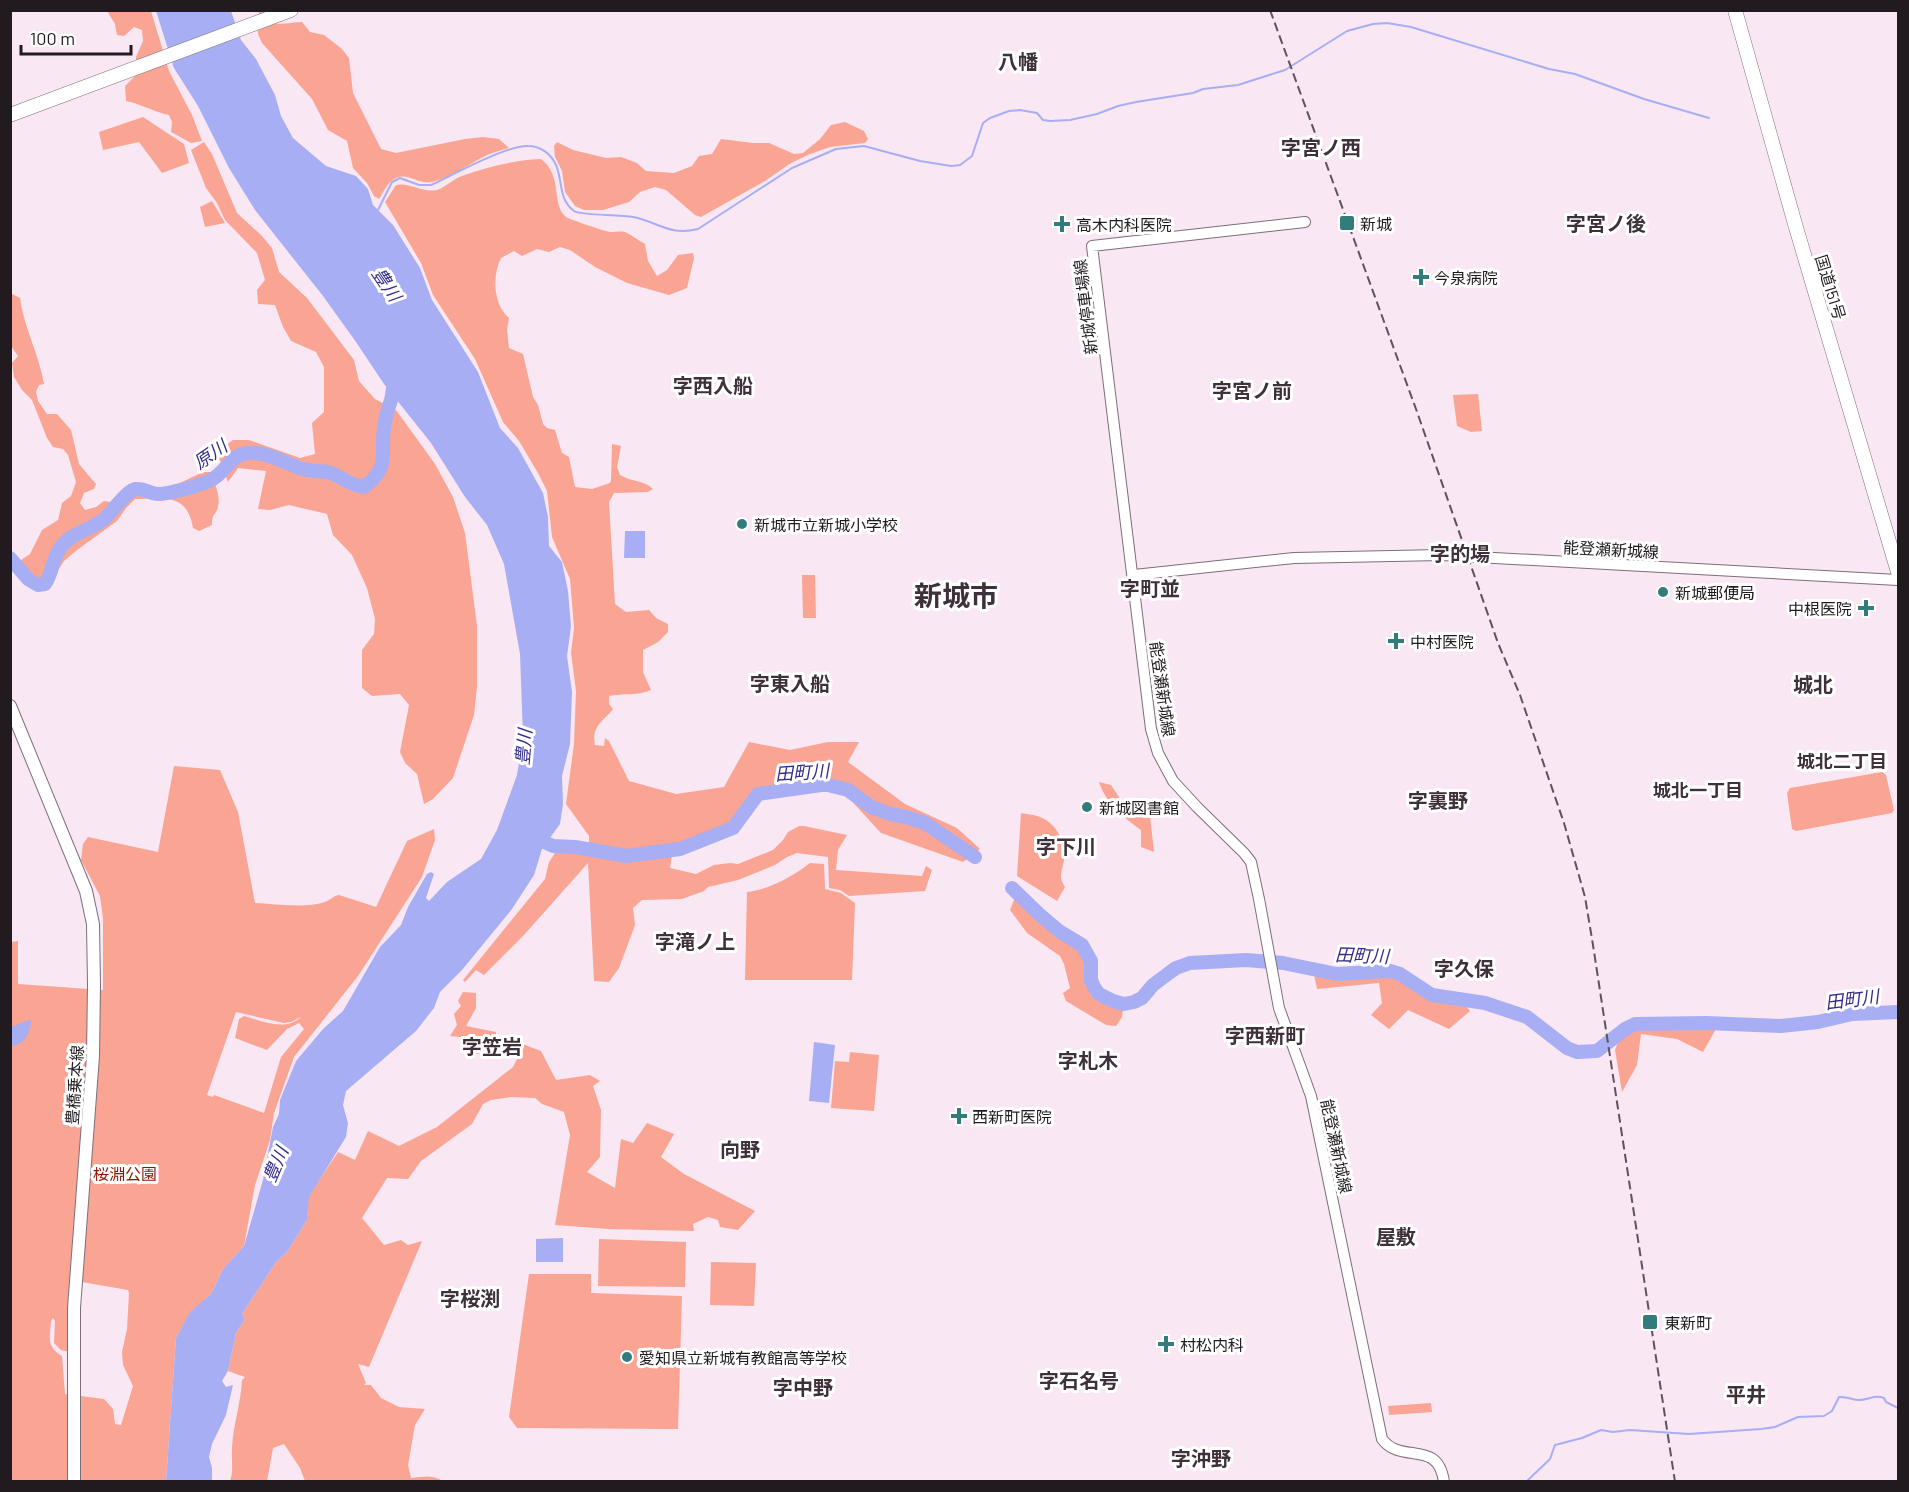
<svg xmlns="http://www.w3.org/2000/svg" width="1909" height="1492" viewBox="0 0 1909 1492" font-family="Barlow,'Noto Sans JP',sans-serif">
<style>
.green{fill:#faa493;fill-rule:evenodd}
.water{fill:#a7aef3}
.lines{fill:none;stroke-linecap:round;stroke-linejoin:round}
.stream{stroke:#a7aef3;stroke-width:2}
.river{stroke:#a7aef3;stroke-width:14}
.secondary-casing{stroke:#7d6e79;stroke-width:12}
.primary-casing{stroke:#7d6e79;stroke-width:14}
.trunk-casing{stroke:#7d6e79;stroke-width:15}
.secondary{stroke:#fff;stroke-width:10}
.primary{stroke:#fff;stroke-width:12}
.trunk{stroke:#fff;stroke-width:14}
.rail{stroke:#5e545b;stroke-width:2;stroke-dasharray:9 4.5;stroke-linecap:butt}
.poi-dot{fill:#337c7c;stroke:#fff;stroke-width:2}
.labels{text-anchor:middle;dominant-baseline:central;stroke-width:6;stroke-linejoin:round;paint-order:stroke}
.poi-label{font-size:16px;fill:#211b1f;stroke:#fff;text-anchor:start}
.street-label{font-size:16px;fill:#211b1f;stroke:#fff}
.park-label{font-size:16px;fill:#8a1503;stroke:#fff}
.water-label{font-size:18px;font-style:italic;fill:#332b8c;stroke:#fff}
.neighbourhood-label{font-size:18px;font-weight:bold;fill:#3f313b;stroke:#fff}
.quarter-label{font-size:20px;font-weight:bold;fill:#3f313b;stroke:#fff}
.town-label{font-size:28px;font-weight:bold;fill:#3f313b;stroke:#fff}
</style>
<rect width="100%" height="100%" fill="#f9e7f4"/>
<!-- green -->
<path class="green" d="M107,11H151L169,71L192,115L202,141L191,143L171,132L172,122L169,115C154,112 141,104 126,101L125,86L136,75V57L143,41L142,30L134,27L124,36L117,35L115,24Z
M259,11H265L270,22C280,26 291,22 302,22L310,32L324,35L342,49L349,58L353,93L381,149L396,153L465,139L483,137L499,139L509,148C502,150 494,152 487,155C469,164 452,177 432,182C419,185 408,172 396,178C387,182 384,192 379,199L374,196L367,183L353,168L347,141L328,130L312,99L262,43L258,34Z
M143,117L184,144L189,163L162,173L139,142L103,150L99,132Z
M845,122L864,131L868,139L865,143L830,147L810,154L791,163L765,181L701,217L695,215L666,190L655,187L640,192L629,202L603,210H584L575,206L565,192L562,171L555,157L554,146L557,142L573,150L606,158L621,157L637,163L646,171L674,173L692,166L699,156L712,154L721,139L753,143H769L794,154L803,153L820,139L831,125Z
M204,142L212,154L237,213L261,235L272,248L279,272L307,298L354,360L359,381L375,399L396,410L435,464L453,497L465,533L477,626V687L474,715L453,778L433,799L424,804L417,774L405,763L400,752L409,705L400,694L372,696L362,688V650L374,634L375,619L367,588L352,555L333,535L327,514L289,505L270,510L258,509L266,471L238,468L228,482L217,452L233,440H249L300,458L315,454L312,423L324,412V367L316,352L291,341L283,327L275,305L258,304L257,290L265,280L257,253L225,220L217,203L206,188L191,150Z
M541,159C563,175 551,205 566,217C569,219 606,232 611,232C616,232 621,231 625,232C632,235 639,241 645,244L648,261L657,276L667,270L678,255L693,253L694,258L687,288L669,295L627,283L595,267L570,250L560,247L549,252L537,249L522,256L514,251L501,258C492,276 493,304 509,318L507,330L509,348L523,354L533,397L538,405L543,424L547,428L555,430L562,453L569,457L575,487L592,489L610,483L611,480L612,444L621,446L617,467L620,475C632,482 644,480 653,489L648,492L614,493L609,502L615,604L626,612L649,610L656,618L668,624V632L658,642L643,650V672L651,690C639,696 622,693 609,696V704L613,709C603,722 591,726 595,745L604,746L605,738L609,741L629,781L676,794L724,787L749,742L790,750L828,742H859L848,762L905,804L957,828L980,849L963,862L881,833L847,796L820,790L758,799L733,825L698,847L672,854L670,868L696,874L714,865L730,863L738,864L773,850L783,840L788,832L799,826H804L847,835L838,850L836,870L922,876L926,866L932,870L925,891L849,896L840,890L829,888L828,857L797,853L787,857L775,865L738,880L708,887L704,891L682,899L642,900L633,908L635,925L619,968L609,982L594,981L588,863L523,936L484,975L476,970L465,982L463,980L545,879L549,862L555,853L564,851L589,854V836L566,804L574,744L576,691L571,653L574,628L570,579L552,537L547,491L538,473L519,441L503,422L475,359L433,295L421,263L385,202L396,185C410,182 422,193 437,190C446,187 453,179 462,176C487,167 515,160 541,159Z
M212,201L225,223L205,227L200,207Z
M10,291L12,294L20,298C24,328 39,354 44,384L39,385L36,392L38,401L47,414H57L71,430L79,464L96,484L94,489L84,493L80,503L85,510L96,507L104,501L110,502L129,484C138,484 145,487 153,488C172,490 188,478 204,472H210C214,482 221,495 218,507C216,515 212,513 212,525L199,531L193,528C187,492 163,499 135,499L126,508L117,521L77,550L64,561L48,586L36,583L11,565V558L21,560L30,554L42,530L58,520L62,503L71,496L76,482L68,455L63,449L53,447L47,438L32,400L22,390L14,377L12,363L18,356L11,346Z
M1478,394L1482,431L1471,432L1457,426L1453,395Z
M802,575H815L816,618H803Z
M174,766L220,770L238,812L255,903C275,904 309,909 327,901C332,899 333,896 339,895L376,907L407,841L434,829L435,840L422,877L358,976L294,1057L274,1113L270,1140L255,1185L244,1246L223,1269L211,1294L190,1313L176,1338L166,1481H11V942L18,941V984L103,990V918L100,896L81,860L83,844L88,837L158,852ZM236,1012L284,1023L291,1022L301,1017C285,1032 262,1021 244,1016L239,1019L235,1038L267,1050L287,1029L299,1023L304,1029L281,1057L264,1113L214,1095L213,1097L207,1095ZM70,1280L128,1290L129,1293L127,1329L122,1352L123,1365L133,1386L121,1425L115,1424L113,1409L104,1399L65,1394L62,1356C46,1347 50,1337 51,1321L53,1318L55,1321L54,1343L61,1350L70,1352Z
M1882,772L1886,775L1894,810L1892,813L1796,831L1792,829L1787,793L1790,788Z
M1099,782L1111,785L1123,803L1139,816H1150L1154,852L1141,847V830C1124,818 1105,802 1099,782Z
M1021,813C1027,814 1035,815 1040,817C1055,822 1068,844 1064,860C1062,871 1058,877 1065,887L1057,901L1017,876Z
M810,863L824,864L825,889L841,893L855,903L852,980H745L747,892C770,889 792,877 810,863Z
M1014,900H1022L1063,934L1082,945L1088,958L1089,977L1092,989L1112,1006L1123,1009L1122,1017L1116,1026L1106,1025L1066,1001L1063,993L1070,988L1064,964L1060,956L1027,933L1010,910Z
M1377,973C1399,976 1407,987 1425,997C1437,1004 1451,1003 1464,1004L1470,1011L1449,1029L1408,1010L1389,1029L1371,1015L1382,1003L1379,983L1317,989L1314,974L1343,978Z
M463,992L476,993V1008L466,1026L496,1032V1041L507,1045L512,1040L541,1051L556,1080L590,1075L600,1081L593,1086L601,1110L600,1157L587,1172L615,1188L621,1139L633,1143L647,1123L674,1134L661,1157L684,1174L755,1211L738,1230L720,1227L718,1220L708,1217L693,1224L694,1231L609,1229L555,1225L570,1135L564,1112L542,1104L535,1098L511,1097L491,1100L483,1104L472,1124L421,1161L408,1179L387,1178L362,1218L384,1245L401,1240L408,1245L422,1241L369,1367L358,1364L366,1383L364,1385H371L381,1398L399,1407L425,1409L415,1425L408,1465L411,1478C423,1477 431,1474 443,1481H305L300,1468L284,1444L273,1448L267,1481H230C234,1470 231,1460 232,1448C233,1425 241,1403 242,1380L245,1377L228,1371L236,1333L245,1319L242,1314L276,1262L287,1252L307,1220L308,1197L338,1152L355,1160L368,1131L399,1146L437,1127L513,1067L517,1059L497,1048L477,1054L460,1037L450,1036L457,1025L454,1014L461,1006L458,1001Z
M1717,1027L1703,1052L1677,1039L1641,1034L1637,1065L1622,1092L1615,1050L1618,1042L1627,1032L1642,1029Z
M850,1052L879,1055L874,1111L831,1108L835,1061L849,1062Z
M599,1239L686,1242L685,1287L598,1286Z
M711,1262L756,1263L754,1306L710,1305Z
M529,1274H591V1293L682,1296L678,1429L517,1428L509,1417Z
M1431,1403L1432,1412L1389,1415L1388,1406Z"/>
<!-- water -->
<path class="water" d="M156,11H231L241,40L256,59L275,95L281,116L293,138L326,166L356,176L368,189L373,205L393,225L420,268L432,300L478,372L500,428L518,448L543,493L548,517L549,546L562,562L568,591L571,626L567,656L572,692L570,744L562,776L563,804L560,824L542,849L534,875L512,909L462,970L440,992L434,1008L416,1031L346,1091L343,1105L348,1123L346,1137L309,1197L307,1220L287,1252L276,1262L242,1314L245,1319L236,1333L228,1371L222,1381L226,1387L233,1385L226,1415L212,1444L209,1457L212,1468V1482L166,1481L176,1338L190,1312L211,1294L223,1269L244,1246L263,1180L273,1127L279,1114L280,1100L296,1061L323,1029L343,1011L380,947L401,925L408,907L427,874L431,872L434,874L426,898L429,901L447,882L481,859L497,830L517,775L523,736L520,654L504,564L487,525L465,497L431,443L384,384L356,342L323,296L255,210L229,168L198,106L174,68Z
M625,531H645V558H624Z
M29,1020L31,1021C30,1034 24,1045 11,1046V1027Z
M814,1042L835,1045L829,1103L809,1101Z
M563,1238V1262H536V1239Z"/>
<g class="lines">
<!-- stream -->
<path class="stream" d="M378,210L392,182L400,178L419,185H431C453,175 507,145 528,146C541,146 551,154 556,165C563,181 558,199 574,211C581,216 619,214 633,217C659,222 668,236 698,229L792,168L836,149L864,146L920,161L951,166L960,165L972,156L983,123L990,118L1009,111L1020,110L1037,113L1043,120L1050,121L1070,120L1097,114L1118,106L1136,102L1193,93L1203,89L1238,85L1285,70L1347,31L1373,24L1387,23L1411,27L1549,69L1575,74L1644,99L1709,118
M1526,1482L1550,1459L1555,1445L1582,1438L1601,1430L1613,1432L1630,1430L1689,1434L1761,1429L1775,1427L1798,1417L1824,1416L1832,1411L1839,1397C1847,1396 1852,1400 1859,1400C1869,1400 1874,1394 1884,1398L1886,1402L1898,1408"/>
<!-- river -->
<path class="river" d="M10,558L28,579L38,585L45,584C53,573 52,558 61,547C71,533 90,530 103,520C113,512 125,491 136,489C145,488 150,494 158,494C169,494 197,486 207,482C228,474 229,450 256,453C275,455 286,464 303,469C312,472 322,470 331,473C344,478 349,485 364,487C391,467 380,455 384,428C385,418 388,409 391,400C393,393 393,385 394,377
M531,836L553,846L575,847L626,856L680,849L733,828L758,794L821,785H828L848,790L871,807L890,814L906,817L925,823L975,857
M1012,888L1039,914L1059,931L1082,945L1091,961V980L1094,987L1099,994L1113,1001L1124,1004L1134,1002L1142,998L1153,985L1169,973L1176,968L1190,963L1246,960L1283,963L1337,974L1390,971L1400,974L1432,995L1485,1003L1527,1017L1567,1048L1577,1052L1597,1051L1625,1029L1635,1024L1706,1023L1781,1026L1818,1022L1852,1014L1898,1012"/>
<!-- secondary casing -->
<g class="secondary-casing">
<path id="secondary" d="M1305,222L1092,246L1151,729L1158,753L1173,781L1197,807L1244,853L1251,862L1259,899L1279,1008L1311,1096L1382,1439C1401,1465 1438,1438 1444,1482
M1134,575L1294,558L1441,555L1898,580"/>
</g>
<!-- primary casing -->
<g class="primary-casing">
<path id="primary" d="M10,706L86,891L93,924L94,985L93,1056L74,1308V1482"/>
</g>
<!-- trunk casing -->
<g class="trunk-casing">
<path id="trunk" d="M1735,10L1795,224L1898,572
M10,115L291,10"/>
</g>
<!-- secondary -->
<use href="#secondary" class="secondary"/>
<!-- primary -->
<use href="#primary" class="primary"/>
<!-- trunk -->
<use href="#trunk" class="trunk"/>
<!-- rail -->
<path class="rail" d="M1270,10L1416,409L1498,643L1520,695L1564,823L1585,897L1593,945L1675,1482"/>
</g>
<!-- markers -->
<g class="poi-dot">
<rect x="1339" y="215" width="16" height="16" rx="3"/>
<path d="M1059 215h6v6h6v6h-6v6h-6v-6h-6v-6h6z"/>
<path d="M1418 268h6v6h6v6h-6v6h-6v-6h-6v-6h6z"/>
<circle cx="742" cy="524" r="6"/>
<circle cx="1663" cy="592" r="6"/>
<path d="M1863 599h6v6h6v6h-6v6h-6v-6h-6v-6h6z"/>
<path d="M1393 632h6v6h6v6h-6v6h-6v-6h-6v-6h6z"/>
<circle cx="1087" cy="807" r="6"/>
<path d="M956 1107h6v6h6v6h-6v6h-6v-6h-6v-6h6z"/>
<rect x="1642" y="1314" width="16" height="16" rx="3"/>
<path d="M1163 1335h6v6h6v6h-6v6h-6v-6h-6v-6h6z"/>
<circle cx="627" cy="1357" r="6"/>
</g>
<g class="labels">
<!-- poi labels -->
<g class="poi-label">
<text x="1360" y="223">新城</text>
<text x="1076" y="224">高木内科医院</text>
<text x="1434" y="277">今泉病院</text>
<text x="754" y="524">新城市立新城小学校</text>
<text x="1675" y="592">新城郵便局</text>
<text x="1852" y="608" text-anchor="end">中根医院</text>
<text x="1410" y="641">中村医院</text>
<text x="1099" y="807">新城図書館</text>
<text x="972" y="1116">西新町医院</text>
<text x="1664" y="1322">東新町</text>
<text x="1180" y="1344">村松内科</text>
<text x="639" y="1357">愛知県立新城有教館高等学校</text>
</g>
<!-- street labels -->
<g class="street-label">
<text transform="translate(1831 287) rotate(73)">国道151号</text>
<text transform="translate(1085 307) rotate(-97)">新城停車場線</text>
<text transform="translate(1611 549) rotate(3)">能登瀬新城線</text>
<text transform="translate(1163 689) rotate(82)">能登瀬新城線</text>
<text transform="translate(74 1085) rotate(-86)">豊橋乗本線</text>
<text transform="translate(1337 1146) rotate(78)">能登瀬新城線</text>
</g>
<!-- park labels -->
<g class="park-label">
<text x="125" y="1173">桜淵公園</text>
</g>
<!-- water labels -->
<g class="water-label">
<text transform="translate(387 284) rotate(56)">豊川</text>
<text transform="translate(210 454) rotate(-35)">原川</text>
<text transform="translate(523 747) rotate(-85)">豊川</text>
<text transform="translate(802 772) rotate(-4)">田町川</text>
<text transform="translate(1362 955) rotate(2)">田町川</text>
<text transform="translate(1852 999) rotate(-7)">田町川</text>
<text transform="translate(275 1164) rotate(-67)">豊川</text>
</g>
<!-- neighbourhood labels -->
<g class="neighbourhood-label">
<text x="1842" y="761">城北二丁目</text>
<text x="1698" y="790">城北一丁目</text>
</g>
<!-- quarter labels -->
<g class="quarter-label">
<text x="1018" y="61">八幡</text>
<text x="1321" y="147">字宮ノ西</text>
<text x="1606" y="223">字宮ノ後</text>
<text x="713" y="385">字西入船</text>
<text x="1252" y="390">字宮ノ前</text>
<text x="1460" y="553">字的場</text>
<text x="1150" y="588">字町並</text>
<text x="790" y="683">字東入船</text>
<text x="1813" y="684">城北</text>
<text x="1438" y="800">字裏野</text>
<text x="1066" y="846">字下川</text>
<text x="695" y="941">字滝ノ上</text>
<text x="1464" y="968">字久保</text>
<text x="1265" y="1035">字西新町</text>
<text x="492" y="1046">字笠岩</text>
<text x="1088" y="1060">字札木</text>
<text x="740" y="1149">向野</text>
<text x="1396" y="1236">屋敷</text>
<text x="470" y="1298">字桜渕</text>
<text x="1079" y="1380">字石名号</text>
<text x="803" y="1387">字中野</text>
<text x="1746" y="1394">平井</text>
<text x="1201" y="1458">字沖野</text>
</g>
<!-- town labels -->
<g class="town-label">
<text x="956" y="595">新城市</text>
</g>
</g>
<!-- border -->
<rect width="1909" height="1492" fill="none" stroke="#211b1f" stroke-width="24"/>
<!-- scale -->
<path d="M21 45v9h110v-9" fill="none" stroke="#211b1f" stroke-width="3"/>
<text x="30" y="45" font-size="18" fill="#211b1f" stroke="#ffffff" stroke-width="4.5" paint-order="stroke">100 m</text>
</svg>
